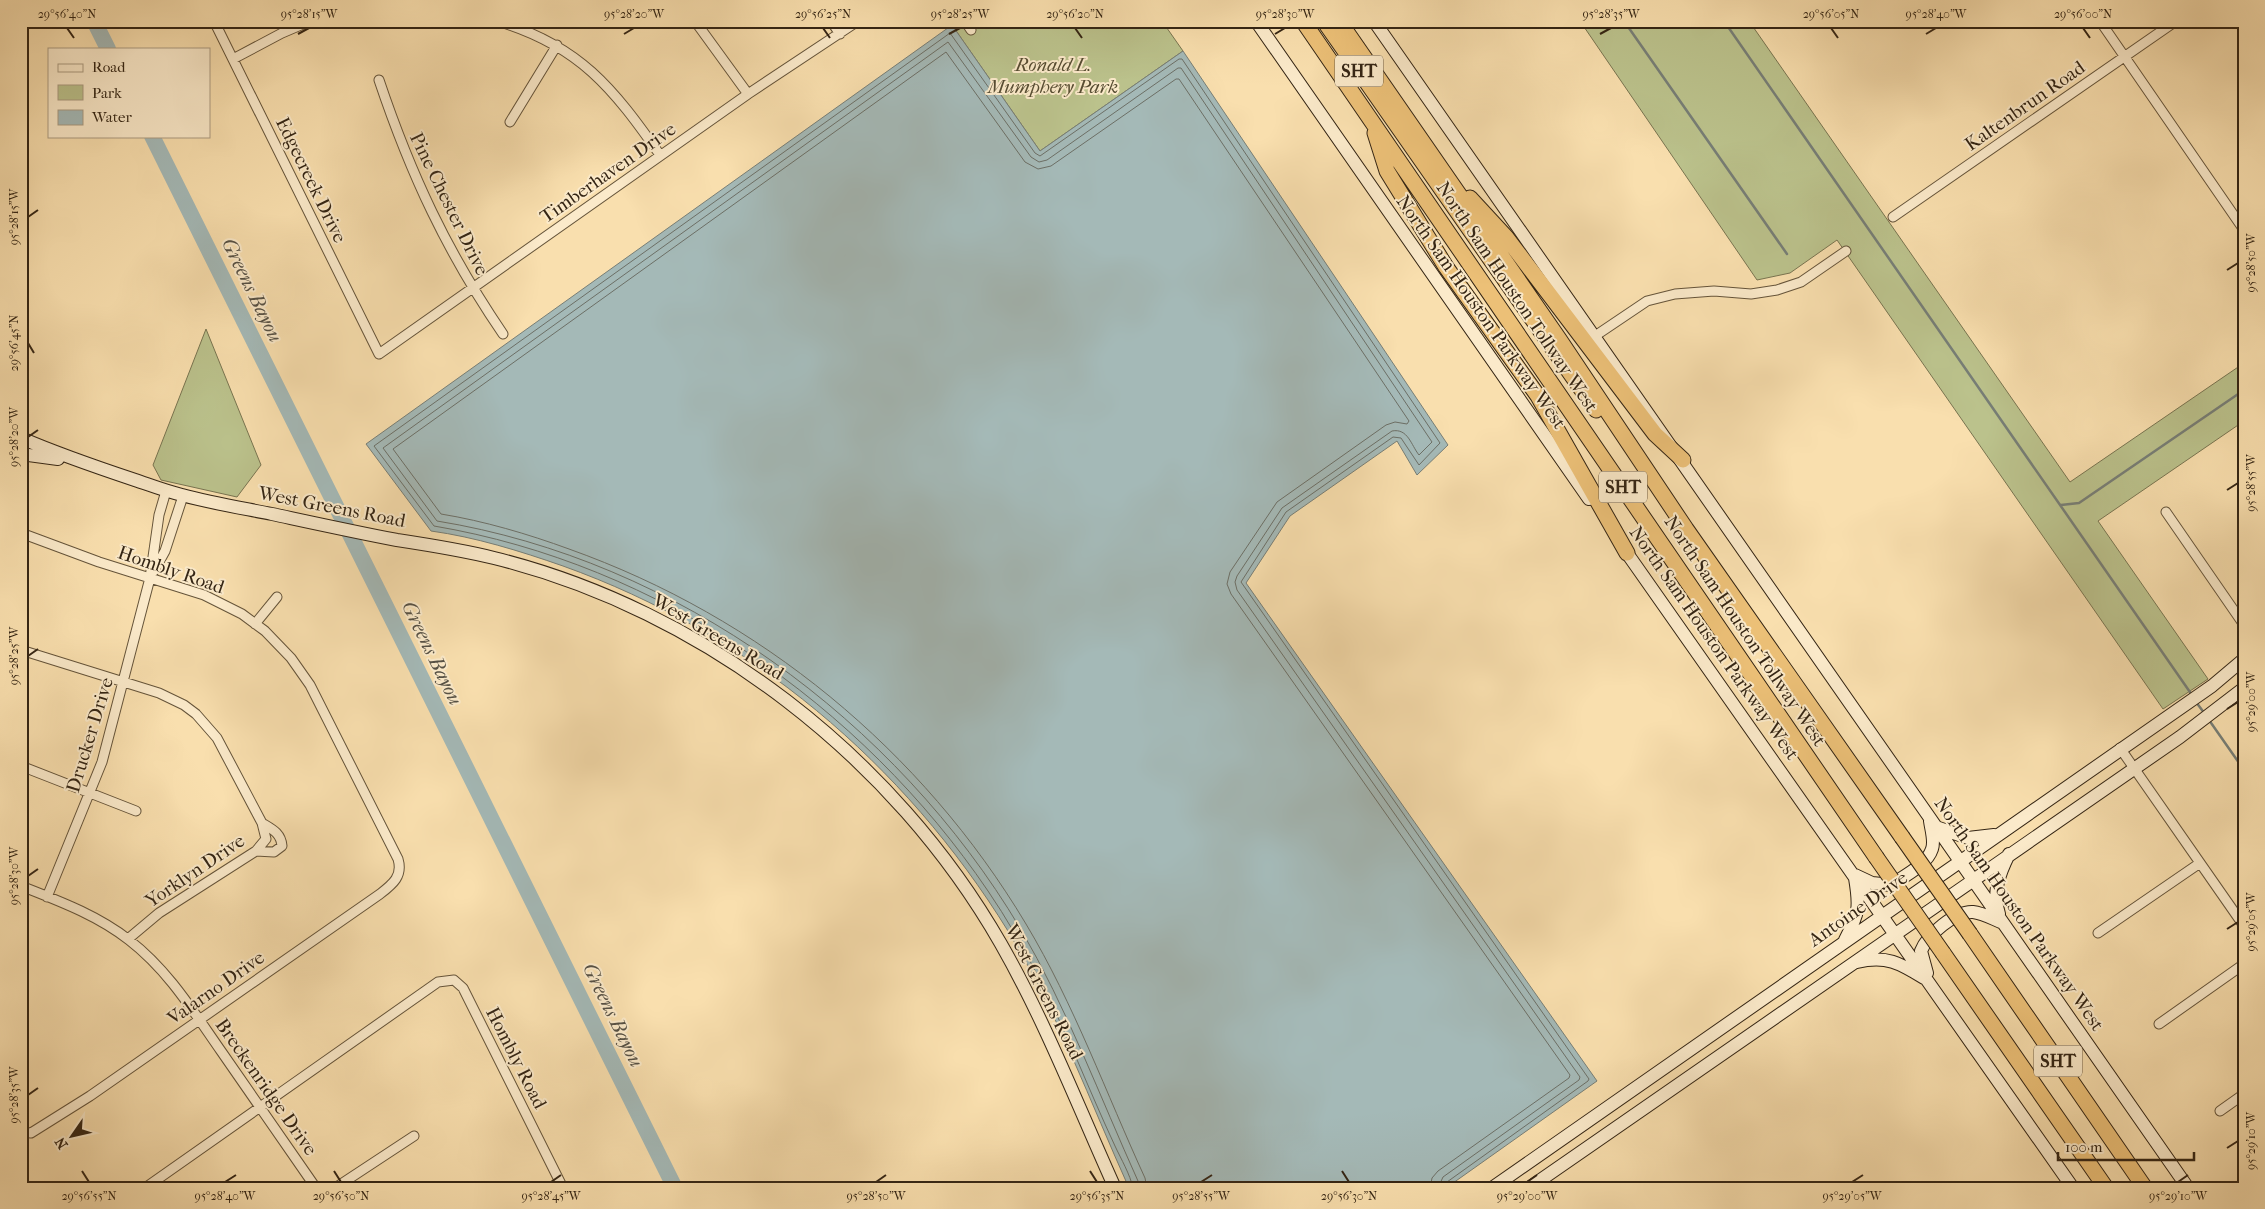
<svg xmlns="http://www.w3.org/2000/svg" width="2265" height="1209" viewBox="0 0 2265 1209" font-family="'IM FELL French Canon',serif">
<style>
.green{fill:#bbc28c;stroke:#787450}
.water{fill:#a4b9b7;stroke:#777e76}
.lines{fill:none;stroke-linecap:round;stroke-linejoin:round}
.shore{stroke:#6c6f66;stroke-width:1}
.stream{stroke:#777e76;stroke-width:2.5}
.river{stroke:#a4b9b7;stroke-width:16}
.minor-casing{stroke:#65543a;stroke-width:11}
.secondary-casing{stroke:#342514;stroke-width:14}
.motorway-casing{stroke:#342514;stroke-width:17}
.minor{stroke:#fbeaca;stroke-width:9}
.secondary{stroke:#fbeaca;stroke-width:12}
.motorway{stroke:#ecc077;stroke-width:15}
.motorway-bridge-casing{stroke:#342514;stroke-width:17;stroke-linecap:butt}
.motorway-bridge{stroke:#ecc077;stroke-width:15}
.ticks{fill:none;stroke:#342514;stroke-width:2}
.labels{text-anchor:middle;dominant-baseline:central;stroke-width:4;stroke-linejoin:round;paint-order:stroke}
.shield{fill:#fbeaca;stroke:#70604b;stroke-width:1}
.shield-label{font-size:18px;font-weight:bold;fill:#342514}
.park-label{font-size:19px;font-style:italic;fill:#564c32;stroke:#fbeaca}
.street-label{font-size:19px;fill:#342514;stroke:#fbeaca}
.water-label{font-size:20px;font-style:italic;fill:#565145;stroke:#fbeaca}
.neatline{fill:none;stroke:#342514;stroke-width:2}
.ticks-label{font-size:12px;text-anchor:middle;fill:#342514}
</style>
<rect width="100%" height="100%" fill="#f9dfae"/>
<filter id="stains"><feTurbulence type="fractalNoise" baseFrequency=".004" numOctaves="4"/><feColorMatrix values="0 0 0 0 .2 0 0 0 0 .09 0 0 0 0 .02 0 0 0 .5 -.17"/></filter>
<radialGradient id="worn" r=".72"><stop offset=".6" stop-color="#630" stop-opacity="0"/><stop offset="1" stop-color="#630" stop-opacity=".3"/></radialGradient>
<!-- green -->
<path class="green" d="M957,21H1162L1183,51L1040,151L952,25Z
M1580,21H1749L2070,482L2244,363V421L2098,521L2208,679L2163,709L1837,240L1790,273L1757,280Z
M206,329L261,465L237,497L161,480L153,465Z"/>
<!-- water -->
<path class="water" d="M952,25L1040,151L1183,51L1448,445L1417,475L1397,441L1290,516L1246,583L1597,1081L1446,1188H1129C1091,1104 1056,1009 1008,931C904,763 750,633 563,566C520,551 475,537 431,531L366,444Z"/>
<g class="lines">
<!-- shore -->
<path class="shore" d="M1133,1188C1130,1174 1121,1159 1115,1146C1102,1118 1090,1090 1078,1062C1052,1003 1025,945 988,891C861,704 659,564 434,526L374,446L950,33L1035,153L1040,156L1179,59H1182L1440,443L1419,465L1401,438L1393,437L1286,512L1241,582L1589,1079L1588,1081L1447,1182L1444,1188
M1139,1188L1138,1181C1100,1097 1067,1008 1020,928C896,720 677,560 437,521L383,448L948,42L1031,157L1039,162L1047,160L1178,68H1181L1432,442L1419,455C1411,445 1408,428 1392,431L1282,508L1237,576L1235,582L1237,590L1580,1077L1579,1080L1443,1177L1438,1188
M1147,1188L1145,1178C1106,1093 1074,1004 1026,924C922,750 760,617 569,549C528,534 484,521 441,514L393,449L946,52L1025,162L1038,169L1051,166L1176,79H1179L1409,421L1407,424L1395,422L1386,425L1277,502L1230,572L1227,584L1231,594L1570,1075L1569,1078L1438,1171L1432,1178L1430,1188"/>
<!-- stream -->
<path class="stream" d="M1624,21L1787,254
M1724,21L2192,695
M2061,505L2079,503L2244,390
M2196,702L2205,714
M2209,720L2244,770"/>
<!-- river -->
<path class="river" d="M94,21L108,49
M152,136L675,1188"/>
<!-- minor casing -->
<g class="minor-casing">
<path id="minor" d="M214,21L379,354L748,94L858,21
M497,21C579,45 613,88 660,155
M695,21L748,94
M831,21L840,34
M965,21L971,30
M2100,21L2244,230
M233,59L282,33L310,21
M379,80C411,175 447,252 503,334
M510,122L557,45
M1893,217L2176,21
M1595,336L1647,301L1675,294L1714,291L1751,294L1777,290L1801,282L1846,251
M2166,512L2244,625
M21,533L99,562L204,595L242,614L265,631L291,658L310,685L398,859C403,876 393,884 380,894L90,1096L31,1133L21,1132
M154,571L165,551L183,496
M255,624L277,597
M21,650L159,693L184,705L196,714L217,738L262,823L266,839L256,851L159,913L128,939
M2120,748L2244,926
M21,766L136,811
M256,851L274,852L282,846C281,833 272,829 262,823
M21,886C59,901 97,915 129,940C168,970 193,1011 221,1051C252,1096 284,1142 316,1188
M47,897L102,762L150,578L159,515L166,491
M2098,933L2200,863
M2159,1024L2244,964
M2220,1111L2244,1094
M145,1188L438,982L454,980L463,988L563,1188
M335,1188L414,1136"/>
</g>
<!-- secondary casing -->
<g class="secondary-casing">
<path id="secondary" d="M1256,21L1589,499
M1374,21L2188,1188
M21,438C58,454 96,467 135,480C150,485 165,491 182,495C211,503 242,508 272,514C314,523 355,532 397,540C430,545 462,550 494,558C704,610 894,757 1001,944C1045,1021 1078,1106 1115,1188
M21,454L58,459
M1622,546L2073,1188
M1936,827L1968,838L1994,835
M1855,875L1872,883L1891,885C1904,876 1927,865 1932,849C1935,841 1931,829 1930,821
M1999,914C1992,893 1999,874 2009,854
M1845,940C1859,913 1860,908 1855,878
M1857,962C1886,955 1900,963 1924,978
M1927,973L1921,951C1927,935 1955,911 1973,912C1983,913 1993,919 2003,923
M1492,1188L2212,686L2244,659
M1529,1188L2180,737L2244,688"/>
</g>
<!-- motorway casing -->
<g class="motorway-casing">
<path id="motorway" d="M1303,21L1876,857
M1324,21L1596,410
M1339,21L1559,339L1686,529L1902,837
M1375,133L1387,171L1446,267L1538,396L1627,553
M1470,198L1506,237L1655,434L1683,460
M1970,934L2145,1188
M1943,953L2106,1188"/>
</g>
<!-- minor -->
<use href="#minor" class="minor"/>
<!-- secondary -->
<use href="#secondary" class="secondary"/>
<!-- motorway -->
<use href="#motorway" class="motorway"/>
<!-- motorway-bridge casing -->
<g class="motorway-bridge-casing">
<path id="motorway-bridge" d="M1902,837L1970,934
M1876,857L1943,953"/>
</g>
<!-- motorway-bridge -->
<use href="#motorway-bridge" class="motorway-bridge"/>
</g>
<!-- ticks -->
<path class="ticks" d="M67,28L74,38M823,28L830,38M1075,28L1082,38M1831,28L1838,38M2083,28L2090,38M298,34L309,28M624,34L634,28M949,34L960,28M1275,34L1285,28M1600,34L1611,28M1926,34L1936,28M28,217L38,210M2227,270L2238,263M28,343L34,353M28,437L38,430M2227,490L2238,483M28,656L38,649M2227,709L2238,702M28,876L38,869M2227,929L2238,922M28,1095L38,1088M2227,1148L2238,1141M82,1171L89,1182M334,1171L341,1182M1090,1171L1097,1182M1342,1171L1349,1182M225,1182L236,1175M551,1182L561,1175M876,1182L886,1175M1201,1182L1212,1175M1527,1182L1537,1175M1852,1182L1863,1175M2178,1182L2188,1175"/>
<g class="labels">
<!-- shield labels -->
<g class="shield">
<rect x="1335" y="55.5" width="48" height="31" rx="4"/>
<rect x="1599" y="471.5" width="48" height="31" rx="4"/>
<rect x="2034" y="1045.5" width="48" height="31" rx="4"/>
</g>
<g class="shield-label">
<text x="1359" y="71">SHT</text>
<text x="1623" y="487">SHT</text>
<text x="2058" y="1061">SHT</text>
</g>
<!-- park labels -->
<g class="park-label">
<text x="1053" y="65">Ronald L.<tspan x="1053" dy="22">Mumphery Park</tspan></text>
</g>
<!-- street labels -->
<g class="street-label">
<text transform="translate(2025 106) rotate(-35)">Kaltenbrun Road</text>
<text transform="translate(608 173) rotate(-35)">Timberhaven Drive</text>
<text transform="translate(311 180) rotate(64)">Edgecreek Drive</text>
<text transform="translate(449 204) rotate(64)">Pine Chester Drive</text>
<text transform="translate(1517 297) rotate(56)">North Sam Houston Tollway West</text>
<text transform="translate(1481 312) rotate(55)">North Sam Houston Parkway West</text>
<text transform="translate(332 507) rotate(11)">West Greens Road</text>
<text transform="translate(171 570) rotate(19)">Hombly Road</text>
<text transform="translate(1745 631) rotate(56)">North Sam Houston Tollway West</text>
<text transform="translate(718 637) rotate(31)">West Greens Road</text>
<text transform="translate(1714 643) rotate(55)">North Sam Houston Parkway West</text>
<text transform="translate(90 735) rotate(-73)">Drucker Drive</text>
<text transform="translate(195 871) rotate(-34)">Yorklyn Drive</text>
<text transform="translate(1858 909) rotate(-35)">Antoine Drive</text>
<text transform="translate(2019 914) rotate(55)">North Sam Houston Parkway West</text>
<text transform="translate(216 988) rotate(-35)">Valarno Drive</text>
<text transform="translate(1044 992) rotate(63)">West Greens Road</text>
<text transform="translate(516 1058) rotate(63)">Hombly Road</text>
<text transform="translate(266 1087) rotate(55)">Breckenridge Drive</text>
</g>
<!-- water labels -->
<g class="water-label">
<text transform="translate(252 290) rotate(64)">Greens Bayou</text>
<text transform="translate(432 653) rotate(64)">Greens Bayou</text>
<text transform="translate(613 1015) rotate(64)">Greens Bayou</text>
</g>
</g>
<!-- margin -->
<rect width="2265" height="1209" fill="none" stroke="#f9dfae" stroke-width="55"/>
<!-- legend -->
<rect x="48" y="48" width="162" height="90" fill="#fbeaca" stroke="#ab9b81"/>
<rect x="58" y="64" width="25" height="8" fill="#fbeaca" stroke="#ab9b81"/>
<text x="92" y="72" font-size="15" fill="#342514">Road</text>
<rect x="58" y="85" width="25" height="15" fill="#bbc28c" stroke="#ab9b81"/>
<text x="92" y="98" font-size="15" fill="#342514">Park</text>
<rect x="58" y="110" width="25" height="15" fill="#a4b9b7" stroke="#ab9b81"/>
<text x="92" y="122" font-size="15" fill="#342514">Water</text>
<!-- north arrow -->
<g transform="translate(72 1136) rotate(236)" stroke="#fbeaca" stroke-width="4" paint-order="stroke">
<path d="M0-4L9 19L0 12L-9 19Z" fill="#342514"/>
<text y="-8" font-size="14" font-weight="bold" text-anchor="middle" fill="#342514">N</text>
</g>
<!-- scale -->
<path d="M2058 1152v8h136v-8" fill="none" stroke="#342514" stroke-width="2.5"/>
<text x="2065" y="1152" font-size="15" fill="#342514" stroke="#fbeaca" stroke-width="4" paint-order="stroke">100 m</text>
<rect x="28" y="28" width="2210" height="1154" class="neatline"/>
<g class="ticks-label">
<text x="67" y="18">29°56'40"N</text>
<text x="309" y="18">95°28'15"W</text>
<text x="634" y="18">95°28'20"W</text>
<text x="823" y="18">29°56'25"N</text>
<text x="960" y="18">95°28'25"W</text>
<text x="1075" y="18">29°56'20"N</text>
<text x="1285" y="18">95°28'30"W</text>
<text x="1611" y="18">95°28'35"W</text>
<text x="1831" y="18">29°56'05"N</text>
<text x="1936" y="18">95°28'40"W</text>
<text x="2083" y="18">29°56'00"N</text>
<text transform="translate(14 217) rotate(-90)" y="4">95°28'15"W</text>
<text transform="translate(2251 263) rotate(-90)" y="4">95°28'50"W</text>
<text transform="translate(14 343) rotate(-90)" y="4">29°56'45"N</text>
<text transform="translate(14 437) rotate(-90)" y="4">95°28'20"W</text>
<text transform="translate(2251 483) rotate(-90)" y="4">95°28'55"W</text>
<text transform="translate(14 656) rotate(-90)" y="4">95°28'25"W</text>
<text transform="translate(2251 702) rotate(-90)" y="4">95°29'00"W</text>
<text transform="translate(14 876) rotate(-90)" y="4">95°28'30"W</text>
<text transform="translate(2251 922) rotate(-90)" y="4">95°29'05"W</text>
<text transform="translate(14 1095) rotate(-90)" y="4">95°28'35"W</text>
<text transform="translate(2251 1141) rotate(-90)" y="4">95°29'10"W</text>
<text x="89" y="1200">29°56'55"N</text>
<text x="225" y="1200">95°28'40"W</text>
<text x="341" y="1200">29°56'50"N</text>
<text x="551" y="1200">95°28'45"W</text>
<text x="876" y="1200">95°28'50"W</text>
<text x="1097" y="1200">29°56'35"N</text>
<text x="1201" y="1200">95°28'55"W</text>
<text x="1349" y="1200">29°56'30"N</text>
<text x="1527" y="1200">95°29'00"W</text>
<text x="1852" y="1200">95°29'05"W</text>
<text x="2178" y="1200">95°29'10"W</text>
</g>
<rect width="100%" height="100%" filter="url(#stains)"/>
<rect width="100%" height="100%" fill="url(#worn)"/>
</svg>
